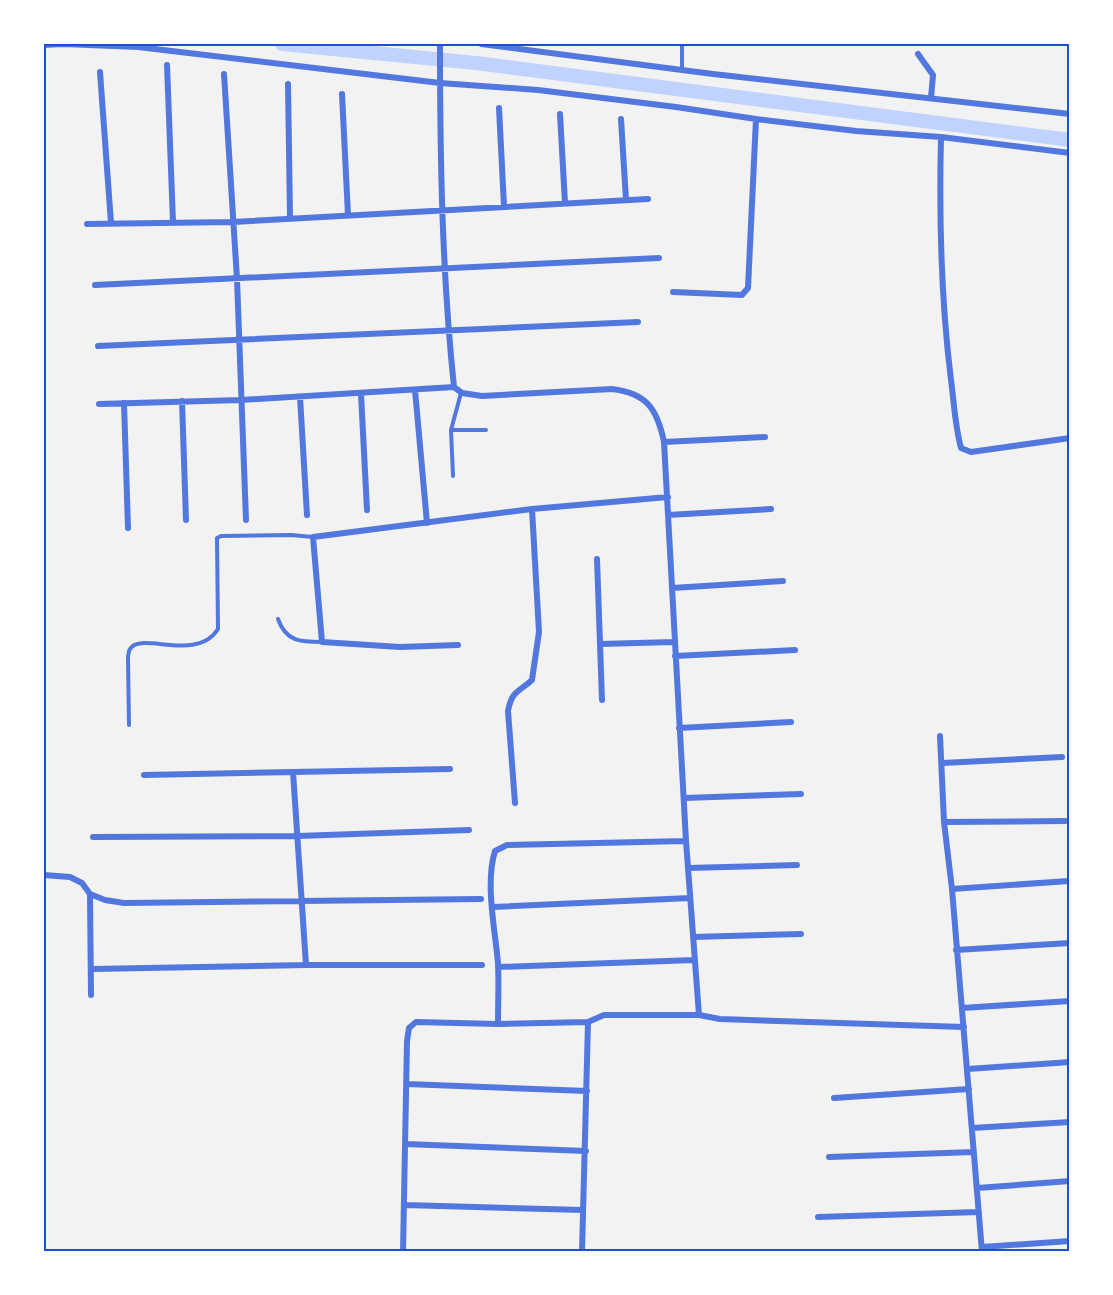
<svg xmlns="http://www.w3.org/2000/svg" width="1113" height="1295" viewBox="0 0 1113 1295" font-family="Roboto,sans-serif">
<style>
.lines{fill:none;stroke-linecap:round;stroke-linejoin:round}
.canal{stroke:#bfd3fe;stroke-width:14}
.service{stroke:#5277de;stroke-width:4}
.minor{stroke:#5277de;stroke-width:6}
.neatline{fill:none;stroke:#1d4ed8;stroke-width:2}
</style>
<rect width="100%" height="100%" fill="#f2f2f2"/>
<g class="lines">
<!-- canal -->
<path class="canal" d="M282,44L476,63L1070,140"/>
<!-- service -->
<path class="service" d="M682,70V44
M451,430H486
M453,476L451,430L461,393
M278,619C286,642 301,642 322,642
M129,725L128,658C128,656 129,650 130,649C140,631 197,663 218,629L217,538L221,536L291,535L313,537"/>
<!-- minor -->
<path class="minor" d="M440,44C440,158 442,273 454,387
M481,44L713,74L1070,114
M44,45L63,44L138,47L440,83L538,90L676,107L756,119L856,131L941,137L1070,153
M918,54L933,75L931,98
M167,65L173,222
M100,72L111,223
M224,74L237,279L246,520
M288,84L290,217
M342,94L348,215
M499,108L504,206
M560,114L565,203
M621,119L626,200
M941,137C939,218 941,300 951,380C954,402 955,426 961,448L971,452L1070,438
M87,224L233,222L648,199
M95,285L659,258
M673,292L742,295L748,288L756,119
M98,346L638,322
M415,390L427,523
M361,394L367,510
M300,397L307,515
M182,401L186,520
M124,403L128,528
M99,404L241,400L454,387L462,393L482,396L612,389C646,393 657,408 664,442L686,841L699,1015
M664,442L765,437
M668,515L771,509
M597,559L602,700
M672,588L783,581
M600,644L674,642
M458,645L400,647L322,642L313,537L532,509L668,497
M675,656L795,650
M679,728L791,722
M940,736L944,822L952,889L982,1252
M942,763L1062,757
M293,772L306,965
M144,775L450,769
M684,798L801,794
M515,803L508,711C512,690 519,692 532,680L539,632L532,509
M944,822L1065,821
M93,837L298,836L469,830
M688,868L797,865
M44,875L70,877L82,883L90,894L105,900L124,903L481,899
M952,889L1069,881
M90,894L91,995
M493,907L690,898
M693,937L801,934
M956,950L1070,943
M498,967L694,960
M92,969L306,965H482
M962,1008L1070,1001
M498,1024C498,1004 499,983 498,963C495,929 485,883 495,851L507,845L686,841
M968,1069L1070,1062
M407,1084L587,1091
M834,1098L969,1089
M972,1128L1070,1122
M405,1144L586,1151
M829,1157L974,1152
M977,1188L1070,1181
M405,1205L583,1210
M818,1217L979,1212
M982,1247L1070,1241
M403,1252L407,1041L409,1028L416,1022L498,1024L588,1022L604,1015H699L720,1019L964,1027
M582,1252L588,1022"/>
</g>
<!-- border -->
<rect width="1113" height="1295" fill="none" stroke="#ffffff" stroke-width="90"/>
<rect x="45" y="45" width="1023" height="1205" class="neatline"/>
</svg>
